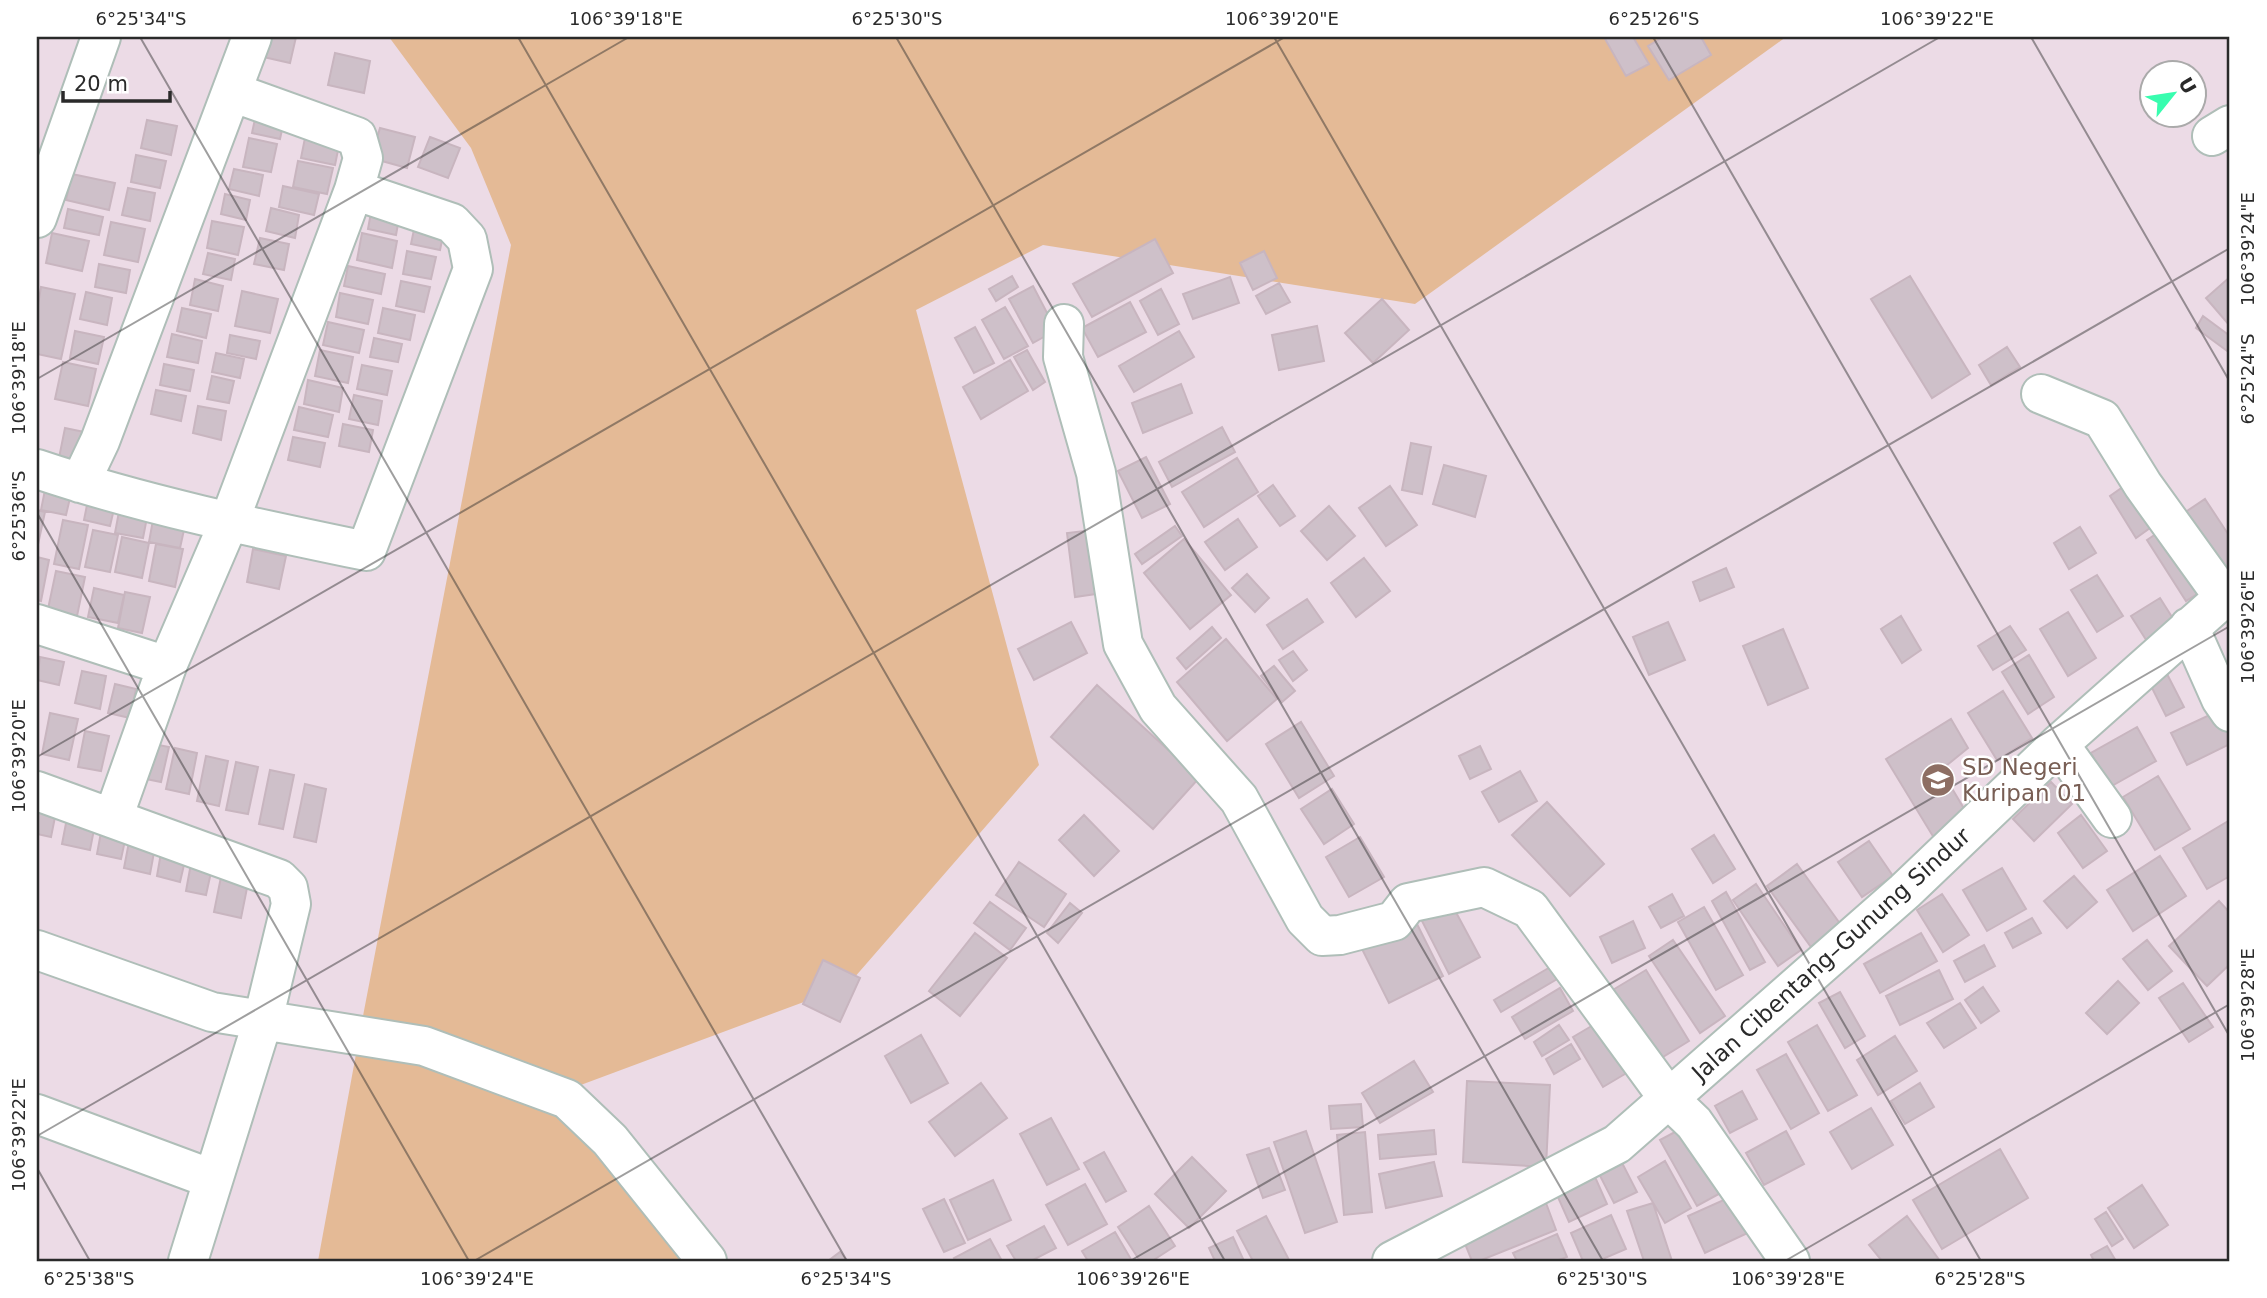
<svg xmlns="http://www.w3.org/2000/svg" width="2267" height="1298" viewBox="0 0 2267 1298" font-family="'DejaVu Sans',sans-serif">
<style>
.green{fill:#e4ba96}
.building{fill:#cec0c9;stroke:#c8b5bf;stroke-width:2}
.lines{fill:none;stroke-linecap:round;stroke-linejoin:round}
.minor-casing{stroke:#afbeb8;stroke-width:42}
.minor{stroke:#fff;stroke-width:38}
.ticks{fill:none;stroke:#2a2a2a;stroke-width:2;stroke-opacity:0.45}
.labels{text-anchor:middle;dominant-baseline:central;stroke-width:5;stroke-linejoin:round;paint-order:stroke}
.education-label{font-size:23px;fill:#785e54;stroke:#fff;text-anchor:start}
.street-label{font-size:23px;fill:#2a2a2a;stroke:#fff}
.neatline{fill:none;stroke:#2a2a2a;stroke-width:2.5}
.ticks-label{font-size:18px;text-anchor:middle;fill:#2a2a2a}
</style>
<rect width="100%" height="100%" fill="#ecdbe6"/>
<!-- green -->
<path class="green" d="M389,37H1786L1415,304L1043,245L916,310L1039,765L847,986L570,1089L717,1261H318L363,1016L511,245L471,148Z"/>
<!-- building -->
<path class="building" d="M263,37H296L290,63L259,56Z
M1604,37H1633L1649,64L1626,76Z
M1663,37H1701L1711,55L1669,80L1648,46Z
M335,53L370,61L364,93L328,85Z
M258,105L286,111L280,139L252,133Z
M147,120L177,126L171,155L141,148Z
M307,128L341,135L335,165L301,158Z
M380,128L415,137L407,168L371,158Z
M430,137L460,148L448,178L418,167Z
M249,138L277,144L271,172L243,167Z
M136,155L166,161L160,188L131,182Z
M298,161L333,168L327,194L293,187Z
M234,169L263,175L259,196L229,189Z
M72,174L115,183L109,210L66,200Z
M283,186L319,194L314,215L279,207Z
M128,188L155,193L150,221L122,215Z
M225,194L250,200L246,220L221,214Z
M372,207L400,213L396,235L368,229Z
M271,208L299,215L295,238L266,231Z
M68,209L103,217L99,235L64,228Z
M416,220L445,226L440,250L411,244Z
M212,221L244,227L238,255L207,248Z
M111,222L145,229L138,262L104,255Z
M52,233L89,241L82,271L46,263Z
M362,233L397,241L392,268L357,260Z
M260,238L289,244L284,270L254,264Z
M1155,239L1173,273L1092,317L1073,284Z
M407,251L436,257L431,279L403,274Z
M1264,251L1277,278L1253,290L1240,263Z
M208,253L235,259L231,280L203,274Z
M99,264L130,270L126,293L95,287Z
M348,266L385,274L381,294L344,286Z
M1012,276L1018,287L996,301L989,289Z
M1910,276L1970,374L1932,398L1871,299Z
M1230,277L1239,303L1193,319L1183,294Z
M2230,277V326L2206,298Z
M195,279L223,286L218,311L190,305Z
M401,281L430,287L424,312L396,306Z
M1279,283L1290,302L1266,314L1256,296Z
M1033,286L1056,330L1033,343L1009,299Z
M41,287L75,294L61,359L37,354V311Z
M1161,289L1179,324L1158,335L1140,301Z
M242,291L278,299L270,333L235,326Z
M86,292L112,298L107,325L80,319Z
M340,293L373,300L368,324L336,317Z
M1382,299L1409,330L1373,363L1345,333Z
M1130,302L1146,332L1098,357L1082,328Z
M1005,307L1028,346L1004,359L982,320Z
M182,308L211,314L206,338L177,331Z
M383,308L415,315L410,340L378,333Z
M2203,316L2230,336V353L2196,328Z
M328,322L364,330L359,353L323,345Z
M1317,326L1324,361L1279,370L1272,335Z
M975,327L994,363L974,373L955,338Z
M75,331L104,337L98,364L70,358Z
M1179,331L1194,357L1134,392L1119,366Z
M172,334L202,341L198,363L167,357Z
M230,335L260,341L256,359L227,353Z
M374,338L402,344L398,362L370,357Z
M2007,347L2020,367L1991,385L1979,365Z
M320,350L353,357L348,383L315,376Z
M1027,350L1045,382L1033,390L1014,357Z
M216,353L244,359L240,378L212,372Z
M1010,360L1028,391L981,419L963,387Z
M63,362L96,369L88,406L55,399Z
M164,364L194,370L190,391L160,385Z
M362,365L392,371L387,395L357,389Z
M212,376L234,381L229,403L207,399Z
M308,380L343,388L339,412L304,404Z
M1181,384L1192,413L1143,433L1132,403Z
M156,390L186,396L181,421L151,414Z
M354,395L382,401L378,425L349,419Z
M198,406L226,411L221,440L193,433Z
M299,407L333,415L328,437L294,430Z
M343,424L373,430L369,452L339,446Z
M1222,427L1235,452L1172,487L1159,462Z
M65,428L94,434L87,464L59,458Z
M293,437L325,443L320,467L288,460Z
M1411,443L1431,447L1422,494L1402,490Z
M1146,457L1170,504L1142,518L1118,471Z
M1237,458L1258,492L1204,527L1182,492Z
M1444,465L1486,476L1475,517L1433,504Z
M47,480L73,485L66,515L41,510Z
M2130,482L2157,523L2136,538L2110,496Z
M1273,485L1295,516L1280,526L1258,496Z
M1390,486L1417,525L1386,546L1359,508Z
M90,490L117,496L110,526L84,520Z
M2205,499L2230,537V566L2213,577L2175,519Z
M121,501L149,507L143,538L115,533Z
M1329,506L1355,536L1327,560L1301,531Z
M155,509L187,516L180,548L149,542Z
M37,510L45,512L37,549Z
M1238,519L1257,547L1225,570L1205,542Z
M63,520L88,525L79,569L54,564Z
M1175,526L1182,536L1142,564L1135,554Z
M2080,527L2096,553L2069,569L2054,543Z
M1109,528L1117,591L1075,597L1067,533Z
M2165,528L2205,589L2186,601L2147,540Z
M93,530L118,535L110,572L85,567Z
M122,537L149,543L142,578L115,572Z
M1184,539L1231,595L1190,629L1144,573Z
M156,544L183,549L175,587L149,581Z
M253,549L286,556L279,589L247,582Z
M37,557L49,560L41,601L37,600Z
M1364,558L1390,591L1356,617L1331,583Z
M1726,568L1734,587L1700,601L1693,582Z
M56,571L85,577L77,616L48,609Z
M1247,574L1269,598L1255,612L1232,588Z
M2097,575L2123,616L2097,632L2071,590Z
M94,588L124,595L118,623L88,617Z
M125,592L150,597L142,633L118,628Z
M2160,598L2177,625L2148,643L2131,616Z
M1307,599L1323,622L1283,649L1267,625Z
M2068,612L2096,658L2068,676L2040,629Z
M1901,616L1921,650L1902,663L1881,629Z
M1071,622L1087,653L1034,680L1018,649Z
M1668,622L1685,660L1649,675L1633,637Z
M2010,626L2026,650L1993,670L1978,646Z
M1212,627L1221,638L1186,669L1177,658Z
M1783,629L1808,688L1768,705L1743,646Z
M1226,639L1277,699L1227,741L1177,682Z
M1293,651L1307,670L1293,681L1279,660Z
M2029,655L2054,697L2028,714L2002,672Z
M40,657L64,662L59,685L37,680Z
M1274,666L1295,691L1282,702L1261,676Z
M82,671L106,676L100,709L75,703Z
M2167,674L2184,707L2166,716L2150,684Z
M115,684L136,689L130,718L108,713Z
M1097,685L1199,778L1153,829L1051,737Z
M2003,691L2032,738L1997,760L1968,713Z
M2218,711L2230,737V744L2187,765L2171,733Z
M50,713L78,719L69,760L42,754Z
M1951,719L1968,748L1941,770L1969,817L1934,838L1886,759Z
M1301,722L1334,776L1299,798L1266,744Z
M2137,727L2156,761L2110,787L2091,753Z
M85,731L109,736L101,771L78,767Z
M143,742L169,747L161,782L136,777Z
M1480,746L1491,769L1470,779L1459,756Z
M175,748L197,753L189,794L166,789Z
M206,756L228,761L219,806L197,801Z
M236,762L258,767L248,814L226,810Z
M270,770L294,775L283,829L259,824Z
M1520,771L1537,801L1499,822L1482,792Z
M2158,776L2190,829L2155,850L2123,797Z
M2051,782L2072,804L2034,841L2013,819Z
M305,784L326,789L316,842L294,837Z
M1332,789L1354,824L1324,844L1301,809Z
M1547,802L1604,864L1570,896L1512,835Z
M37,803L57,807L51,837L37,834Z
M68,813L96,819L90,850L62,844Z
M1084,815L1119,851L1094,876L1059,840Z
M2081,815L2107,851L2083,868L2058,833Z
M2230,820V876L2207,889L2183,848Z
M102,827L127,831L121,859L97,854Z
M1714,835L1735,869L1713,883L1692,849Z
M1360,837L1384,877L1349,897L1326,857Z
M1869,841L1893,876L1862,897L1838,862Z
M129,842L155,847L150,874L124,868Z
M162,847L187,852L180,882L157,876Z
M2160,856L2186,896L2133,931L2107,890Z
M192,858L213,863L206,895L186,891Z
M1019,862L1066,894L1044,927L996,895Z
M1797,864L1841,925L1811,947L1767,886Z
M2002,868L2026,909L1987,931L1963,890Z
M222,872L249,878L241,918L214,912Z
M2074,876L2097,902L2067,928L2044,901Z
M1756,884L1801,950L1778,966L1733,900Z
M1726,892L1765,962L1750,970L1712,901Z
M1672,894L1684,916L1661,928L1649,907Z
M1942,894L1969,935L1943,952L1917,910Z
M2219,901L2230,913V964L2207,986L2169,946Z
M990,902L1026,928L1010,950L974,923Z
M1070,903L1082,913L1058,943L1047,933Z
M1451,903L1480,957L1449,974L1421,919Z
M1704,907L1743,975L1716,990L1678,922Z
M1413,916L1443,976L1389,1003L1359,943Z
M2032,918L2041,933L2013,948L2005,933Z
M1633,921L1645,948L1612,963L1600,937Z
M975,933L1007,958L960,1016L929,991Z
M1921,933L1937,961L1880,993L1864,964Z
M1673,940L1725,1016L1700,1033L1649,956Z
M2147,940L2172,971L2148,990L2123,959Z
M1984,945L1995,966L1965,982L1954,961Z
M823,960L860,978L840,1022L803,1004Z
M1552,966L1559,978L1501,1012L1494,1000Z
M1646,970L1689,1041L1653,1063L1611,991Z
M1939,970L1953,999L1900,1025L1886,996Z
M2118,981L2139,1003L2107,1034L2086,1013Z
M2183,983L2213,1027L2189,1042L2159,998Z
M1983,987L1999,1011L1981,1023L1965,1000Z
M1560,988L1573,1011L1525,1039L1512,1017Z
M1840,992L1865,1036L1845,1048L1819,1003Z
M1960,1003L1976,1028L1944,1048L1927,1023Z
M1600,1021L1630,1071L1603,1087L1573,1037Z
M1559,1025L1569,1040L1542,1056L1534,1042Z
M1817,1025L1857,1095L1828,1111L1788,1042Z
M921,1035L948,1083L911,1103L885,1056Z
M1895,1036L1917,1071L1878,1095L1857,1060Z
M1571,1044L1580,1059L1554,1074L1546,1059Z
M1786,1054L1819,1113L1791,1129L1757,1070Z
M1414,1061L1433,1092L1380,1123L1362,1093Z
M1467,1081L1550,1085L1546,1167L1463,1162Z
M981,1083L1007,1118L955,1156L929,1122Z
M1920,1083L1934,1107L1905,1124L1891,1101Z
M1742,1091L1757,1119L1730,1133L1715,1106Z
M1361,1104L1363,1127L1331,1129L1329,1106Z
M1871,1108L1893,1145L1852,1169L1830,1132Z
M1051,1118L1079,1169L1047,1185L1020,1134Z
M1688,1125L1726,1190L1697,1206L1660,1140Z
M1434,1130L1436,1154L1380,1159L1378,1135Z
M1306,1131L1337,1222L1305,1233L1274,1142Z
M1786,1131L1804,1164L1764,1185L1746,1153Z
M1365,1132L1372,1212L1344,1215L1337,1135Z
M1269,1148L1285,1190L1263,1198L1247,1155Z
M2000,1149L2028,1198L1942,1249L1913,1200Z
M1104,1152L1126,1191L1106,1202L1084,1163Z
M1192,1157L1226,1191L1189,1228L1155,1194Z
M1619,1157L1637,1192L1614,1203L1596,1168Z
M1665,1161L1691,1208L1665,1223L1638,1177Z
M1434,1162L1442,1196L1386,1208L1379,1174Z
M1591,1168L1607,1204L1569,1222L1553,1186Z
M993,1180L1011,1220L968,1240L950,1200Z
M1085,1184L1107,1224L1068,1245L1046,1205Z
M2142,1185L2168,1225L2134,1248L2108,1208Z
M1737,1194L1754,1230L1705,1253L1688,1216Z
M1543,1195L1556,1230L1479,1261H1472L1459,1229Z
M944,1199L965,1243L944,1252L923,1209Z
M1653,1203L1672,1261H1644L1627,1211Z
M1149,1206L1175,1246L1152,1261H1140L1118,1227Z
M2106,1212L2123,1239L2112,1246L2095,1219Z
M1611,1215L1626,1249L1598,1261H1583L1571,1233Z
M1266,1216L1289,1260L1286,1261H1253L1237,1231Z
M1907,1216L1940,1261H1882L1869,1245Z
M1044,1226L1056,1248L1031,1261H1016L1007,1246Z
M1115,1232L1132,1261H1088L1082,1251Z
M1557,1234L1567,1257L1556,1261H1517L1513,1253Z
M1233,1237L1244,1261H1215L1209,1248Z
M990,1239L1002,1261H956L954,1258Z
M2107,1246L2116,1261H2094L2091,1255Z
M840,1252L847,1261H828Z"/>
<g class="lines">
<!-- minor casing -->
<g class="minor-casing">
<path id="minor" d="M2212,136L2230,125
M37,218L101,37
M1064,324L1063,357L1096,473L1123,644L1158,708L1239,799L1305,919L1322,936L1340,935L1394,921L1408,903L1484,887L1530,909L1669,1099L1694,1123L1790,1261
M2041,394L2102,419L2143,485L2225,599
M37,469C144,505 255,528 366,551L473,269L467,239L452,223L354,190
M80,483L100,441L252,37
M37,624L167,666
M2189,627L2221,699L2230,712
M2059,744L2112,818
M37,791L279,879L288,888L291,904L263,1020L188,1261
M113,818L167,666L229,522L354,190L363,158L357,137L232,92
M37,950L212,1012L424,1046L567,1099L610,1140L707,1261
M37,1114L212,1179
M1392,1261L1617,1144L1905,891L2059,744L2230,592"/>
</g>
<!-- minor -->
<use href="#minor" class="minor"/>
</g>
<!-- ticks -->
<path class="ticks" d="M140,37L847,1261M518,37L1225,1261M896,37L1603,1261M1274,37L1981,1261M1653,37L2230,1037M2031,37L2230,382M37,379L629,37M37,513L469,1261M37,757L1285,37M37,1136L1940,37M37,1168L90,1261M474,1261L2230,248M1130,1261L2230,626M1785,1261L2230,1004"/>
<!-- icons -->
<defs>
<g id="school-disc" transform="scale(1.75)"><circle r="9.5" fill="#8d6e63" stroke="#fff"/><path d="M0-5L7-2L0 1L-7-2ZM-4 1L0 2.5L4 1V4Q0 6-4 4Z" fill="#fff"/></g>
</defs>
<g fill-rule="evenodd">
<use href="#school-disc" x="1938" y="780"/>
</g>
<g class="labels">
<!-- education labels -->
<g class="education-label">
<text x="1962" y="767">SD Negeri<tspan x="1962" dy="26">Kuripan 01</tspan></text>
</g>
<!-- street labels -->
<g class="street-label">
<text transform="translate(1831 954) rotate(-42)">Jalan Cibentang–Gunung Sindur</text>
</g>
</g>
<!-- border -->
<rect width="2267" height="1298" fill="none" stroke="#ffffff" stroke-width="77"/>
<!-- north arrow -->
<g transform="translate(2173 94) rotate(60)"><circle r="33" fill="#ffffff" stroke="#aaaaaa" stroke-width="2"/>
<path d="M0-5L12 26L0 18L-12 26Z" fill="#38fdaf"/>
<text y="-10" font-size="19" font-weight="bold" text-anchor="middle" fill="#2a2a2a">U</text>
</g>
<!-- scale -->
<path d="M63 91v10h107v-10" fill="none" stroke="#2a2a2a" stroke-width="3.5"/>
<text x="74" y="91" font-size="21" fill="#2a2a2a" stroke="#ffffff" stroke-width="5" paint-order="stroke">20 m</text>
<rect x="38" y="38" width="2190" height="1222" class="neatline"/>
<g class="ticks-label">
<text x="141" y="25">6°25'34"S</text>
<text x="626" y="25">106°39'18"E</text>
<text x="897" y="25">6°25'30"S</text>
<text x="1282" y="25">106°39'20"E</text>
<text x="1654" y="25">6°25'26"S</text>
<text x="1937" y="25">106°39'22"E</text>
<text transform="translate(2248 249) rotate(-90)" y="6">106°39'24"E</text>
<text transform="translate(19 378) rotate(-90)" y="6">106°39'18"E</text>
<text transform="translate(2248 379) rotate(-90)" y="6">6°25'24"S</text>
<text transform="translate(19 516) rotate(-90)" y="6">6°25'36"S</text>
<text transform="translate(2248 627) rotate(-90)" y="6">106°39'26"E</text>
<text transform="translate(19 756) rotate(-90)" y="6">106°39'20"E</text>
<text transform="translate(2248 1005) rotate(-90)" y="6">106°39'28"E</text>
<text transform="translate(19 1135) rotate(-90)" y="6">106°39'22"E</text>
<text x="89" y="1285">6°25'38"S</text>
<text x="477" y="1285">106°39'24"E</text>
<text x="846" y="1285">6°25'34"S</text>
<text x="1133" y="1285">106°39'26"E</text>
<text x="1602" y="1285">6°25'30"S</text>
<text x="1788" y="1285">106°39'28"E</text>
<text x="1980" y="1285">6°25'28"S</text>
</g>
</svg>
